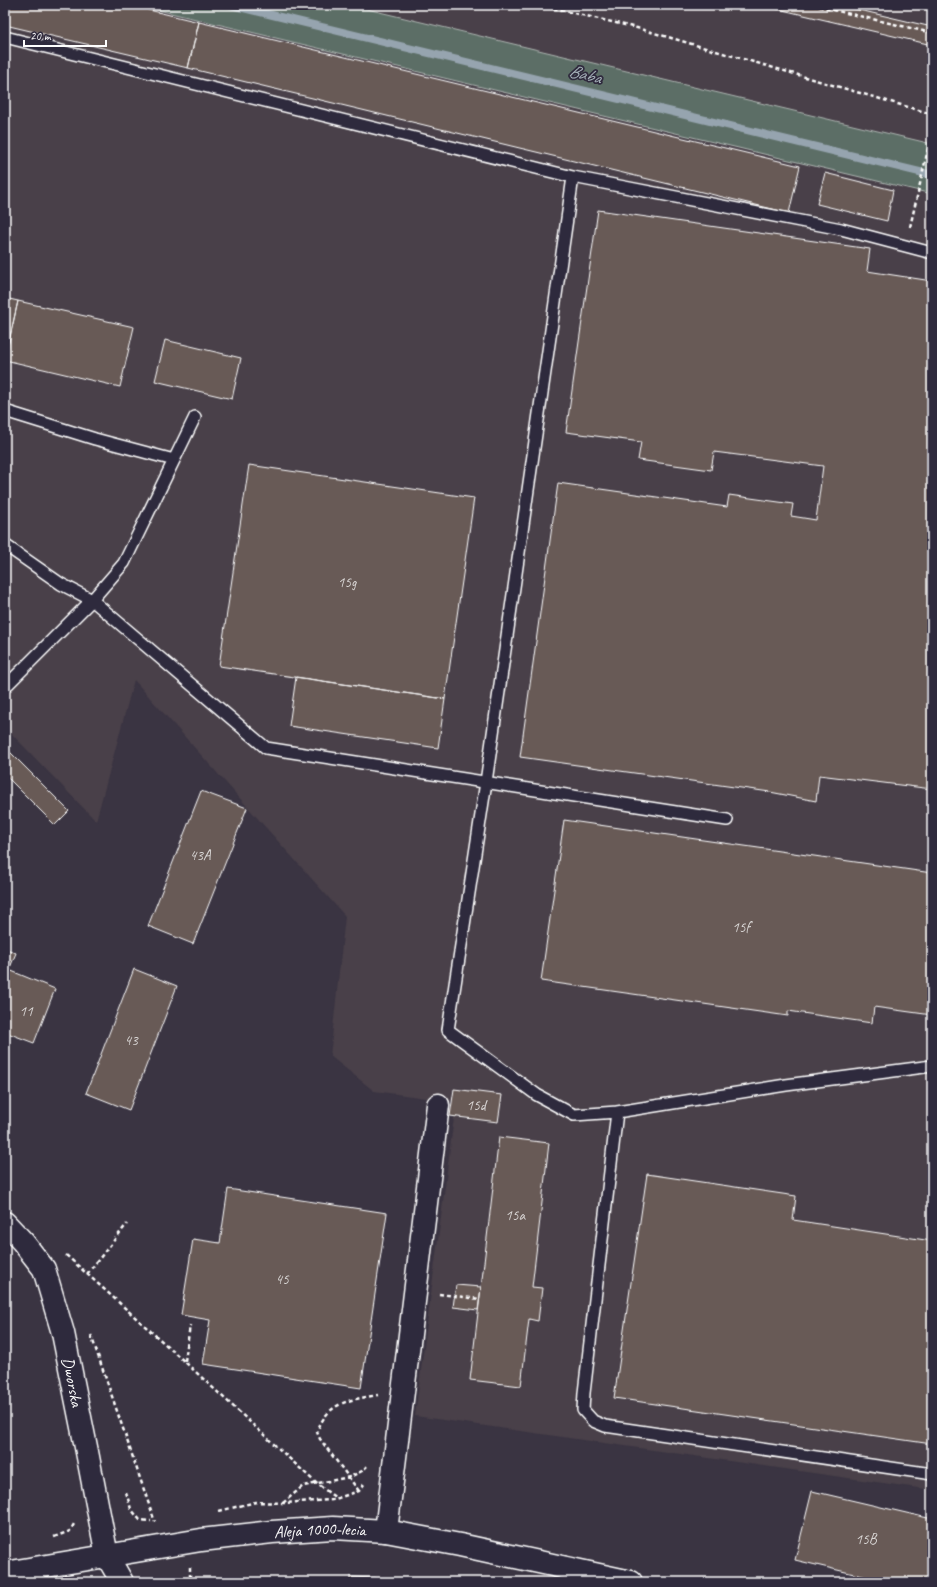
<svg xmlns="http://www.w3.org/2000/svg" width="937" height="1587" viewBox="0 0 937 1587" font-family="Caveat,sans-serif">
<style>
.built{fill:#483f48}
.green{fill:#5c6e66;stroke:#aeb6b2}
.lines{fill:none;stroke-linecap:round;stroke-linejoin:round}
.stream{stroke:#96a4af;stroke-width:8}
.building{fill:#685a57;stroke:#fff}
.lane-casing{stroke:#fff;stroke-width:14}
.street-casing{stroke:#fff;stroke-width:25}
.secondary-casing{stroke:#fff;stroke-width:25}
.path{stroke:#fff;stroke-width:2.5;stroke-dasharray:4 3;stroke-linecap:butt}
.lane{stroke:#2f2a3d;stroke-width:11}
.street{stroke:#2f2a3d;stroke-width:22}
.secondary{stroke:#2f2a3d;stroke-width:22}
.labels{text-anchor:middle;dominant-baseline:central;stroke-width:3.5;stroke-linejoin:round;paint-order:stroke}
.number-label{font-size:15px;fill:#d9d6d5}
.street-label{font-size:17px;fill:#fff;stroke:#2f2a3d}
.water-label{font-size:18px;font-style:italic;fill:#a8b4bc;stroke:#2f2a3d}
</style>
<rect width="100%" height="100%" fill="#3a3442"/>
<filter id="ink" filterUnits="userSpaceOnUse"><feTurbulence type="fractalNoise" baseFrequency=".025" numOctaves="2"/><feDisplacementMap in="SourceGraphic" scale="8" xChannelSelector="R" yChannelSelector="G"/><feConvolveMatrix kernelMatrix="1 2 1 2 8 2 1 2 1" color-interpolation-filters="sRGB"/></filter>
<g filter="url(#ink)">
<!-- built -->
<path class="built" d="M5,5H137L932,194V1490L415,1416L456,1102L374,1091L330,1056L345,916L134,680L96,821L5,727Z
M350,5H932V144L490,39Z"/>
<!-- green -->
<path class="green" d="M137,5H350L932,144V194Z"/>
<g class="lines">
<!-- stream -->
<path class="stream" d="M231,5L932,175"/>
</g>
<!-- building -->
<path class="building" d="M5,5H128L199,22L188,68L5,25Z
M761,5H838L932,27V45Z
M199,22L800,166L789,213L188,68Z
M825,173L893,190L887,221L817,204Z
M598,210L870,249L867,271L932,281V789L819,775L816,801L770,792L520,757L558,483L727,507L729,495L793,504L791,516L816,520L823,466L714,452L711,470L638,460L641,442L566,432Z
M5,298L18,301L5,358Z
M18,301L134,327L120,387L5,360Z
M165,340L241,358L232,399L155,381Z
M249,465L474,498L445,699L219,666Z
M296,677L445,699L438,748L289,726Z
M5,747L69,811L55,825L5,775Z
M201,791L247,808L193,944L148,926Z
M564,820L932,873V1015L874,1007L872,1023L788,1011V1016L541,981Z
M5,948L16,953L9,970L55,989L34,1043L5,1032Z
M134,969L177,986L129,1110L86,1093Z
M454,1089L502,1095L498,1122L450,1116Z
M499,1137L549,1143L532,1287L542,1288L538,1321L529,1319L521,1386L470,1380Z
M647,1174L796,1196L793,1220L932,1241V1444L614,1398Z
M228,1189L387,1213L361,1388L203,1364L210,1320L181,1315L193,1239L220,1243Z
M456,1285L481,1287L478,1310L453,1307Z
M812,1491L932,1519V1582H888L795,1560Z
M350,1577L376,1578V1582H350Z"/>
<g class="lines">
<!-- lane casing -->
<g class="lane-casing">
<path id="lane" d="M5,37L573,177L486,782L448,1030L537,1095L574,1115L617,1112
M573,177L841,229L932,253
M5,411L95,439L174,460
M5,545L61,584L92,600L266,748L727,820
M5,687L92,600L124,563L195,417
M932,1066L786,1085L617,1112L584,1393L583,1410L593,1421L605,1426L932,1474"/>
</g>
<!-- street casing -->
<g class="street-casing">
<g id="street">
<path id="s1" d="M5,1223L23,1242L44,1269L63,1333L88,1457L107,1556"/>
<path d="M386,1531L438,1105"/>
</g>
</g>
<!-- secondary casing -->
<g class="secondary-casing">
<g id="secondary">
<path d="M107,1556L122,1582"/>
<path id="s2" d="M5,1573L201,1540L272,1532L333,1528L386,1531L460,1545L631,1582"/>
</g>
</g>
<!-- path -->
<path class="path" d="M540,5L637,28L932,114
M812,5L932,33
M910,227L932,132
M66,1255L185,1362L316,1483L336,1498
M87,1274L127,1224
M439,1294L479,1299
M91,1335L155,1522
M185,1361L190,1325
M359,1491L320,1439L317,1432C328,1401 350,1400 378,1395
M126,1492L131,1509L140,1520L151,1521
M283,1503L303,1486L350,1477L362,1471L367,1466
M219,1511L256,1502L283,1503L332,1500L359,1491L365,1483
M54,1537L70,1531L74,1524
M190,1567V1582"/>
<!-- lane -->
<use href="#lane" class="lane"/>
<!-- street -->
<use href="#street" class="street"/>
<!-- secondary -->
<use href="#secondary" class="secondary"/>
</g>
</g>
<g class="labels">
<!-- number labels -->
<g class="number-label">
<text x="347" y="582">15g</text>
<text x="200" y="855">43A</text>
<text x="741" y="927">15f</text>
<text x="26" y="1011">11</text>
<text x="131" y="1040">43</text>
<text x="476" y="1105">15d</text>
<text x="515" y="1215">15a</text>
<text x="282" y="1279">45</text>
<text x="866" y="1539">15B</text>
</g>
<!-- street labels -->
<g class="street-label">
<text stroke="none"><textPath href="#s1" startOffset="177">Dworska</textPath></text>
<text stroke="none"><textPath href="#s2" startOffset="318">Aleja 1000-lecia</textPath></text>
</g>
<!-- water labels -->
<g class="water-label">
<text transform="translate(585 74) rotate(14)">Baba</text>
</g>
</g>
<!-- margin -->
<rect width="937" height="1587" fill="none" stroke="#2f2a3d" stroke-width="20"/>
<rect x="10" y="10" width="917" height="1567" fill="none" stroke="#fff" stroke-width="1.5" filter="url(#ink)"/>
<!-- scale -->
<path d="M24 40v6h82v-6" fill="none" stroke="#ffffff" stroke-width="2"/>
<text x="30" y="40" font-size="12" fill="#ffffff" stroke="#2f2a3d" stroke-width="3" paint-order="stroke">20 m</text>
</svg>
